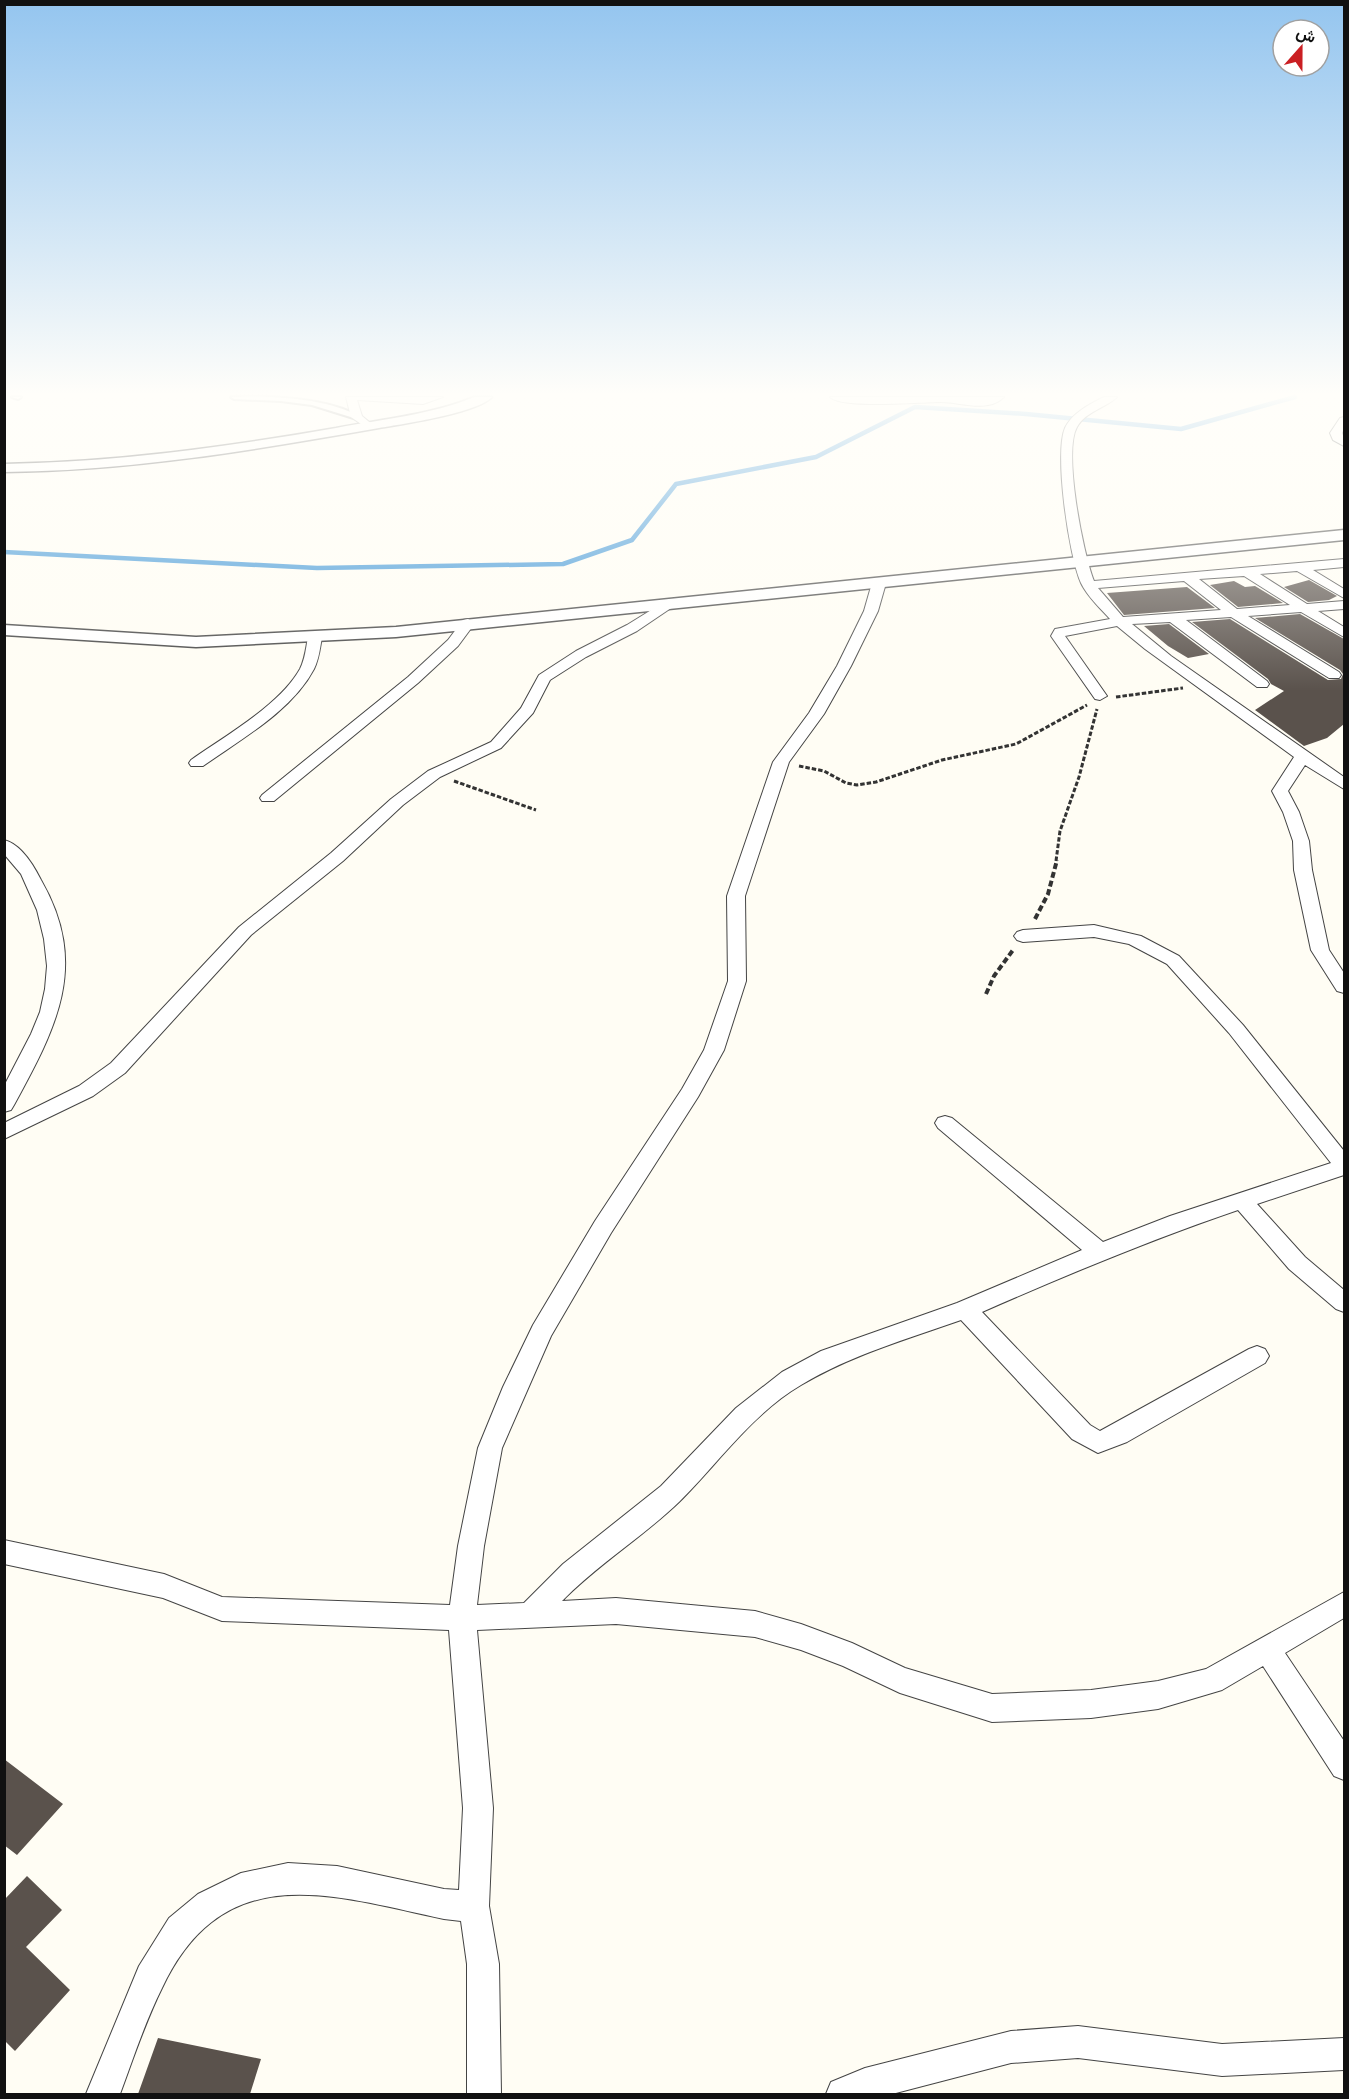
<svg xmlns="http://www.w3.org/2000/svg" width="1349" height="2099" viewBox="0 0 1349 2099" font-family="'Times New Roman',Vazirmatn,serif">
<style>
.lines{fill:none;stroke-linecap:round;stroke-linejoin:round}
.stream{stroke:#3892d5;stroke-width:4.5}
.building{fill:#5a524c}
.service-casing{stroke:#444;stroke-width:4}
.minor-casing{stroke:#444;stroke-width:2}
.tertiary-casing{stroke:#444;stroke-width:3}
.path-far1{stroke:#333;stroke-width:3;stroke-dasharray:4.5 2;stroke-linecap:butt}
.path{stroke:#333;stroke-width:4;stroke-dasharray:6 3;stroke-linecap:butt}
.service{fill:#fff;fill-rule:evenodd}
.minor{fill:#fff;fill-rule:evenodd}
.tertiary{fill:#fff;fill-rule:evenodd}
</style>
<rect width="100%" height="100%" fill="#fffdf4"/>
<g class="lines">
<!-- stream -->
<path class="stream" d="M4,552L317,568L563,564L632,540L676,484L816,457L915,407L1026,414L1181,429L1295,397"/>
</g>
<!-- building -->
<path class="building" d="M1309,580L1337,596L1329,600L1308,602L1284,587Z
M1234,581L1245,587L1255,586L1283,603L1238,607L1210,585Z
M1187,587L1215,608L1124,615L1107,593Z
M1300,614L1344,639V724L1327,738L1304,746L1255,710L1284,691L1271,684L1268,679L1192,622L1230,619L1328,680L1341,679L1343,674L1340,670L1255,618Z
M1169,624L1209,654L1188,658L1168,646L1144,626Z
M4,1759L63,1804L17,1855L4,1845Z
M27,1876L62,1910L26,1947L70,1990L15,2051L4,2040V1900Z
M158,2038L261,2059L250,2094H138Z"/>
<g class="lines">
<!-- service casing -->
<g class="service-casing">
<path id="service" d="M12,397H21L18,399Z
M231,397C266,395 330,398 360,417L357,419L312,405L281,401L234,399Z"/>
</g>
<!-- minor casing -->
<g class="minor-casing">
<path id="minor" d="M346,397H443L423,404L357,400L362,416L374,426L368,429L351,417Z
M830,397H1004C1000,401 994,404 988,405C973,408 956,402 941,402C920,402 842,409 830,397Z
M1104,397H1117C1106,408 1086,411 1077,427C1063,452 1083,553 1094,581L1344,559V567L1313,570L1344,589V598L1297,571L1260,574L1307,604L1344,601V609L1318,611L1344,627V637L1301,612L1248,616L1339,672L1341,675L1339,678H1329L1231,617L1186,620L1267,681L1269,684L1267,687H1257L1170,622L1132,624L1171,656L1344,777V789L1305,765L1288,791L1299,812L1309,841L1312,870L1329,950L1344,973V993L1337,991L1311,950L1294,870L1293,841L1283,812L1272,791L1294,757L1145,649L1117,626L1065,636L1107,696L1100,700L1095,699L1051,636L1055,629L1110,619C1100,608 1087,596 1081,583C1069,556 1054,454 1065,428C1072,413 1090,404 1104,397ZM1244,576L1290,605L1237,609L1199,579ZM1184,581L1221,610L1123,617L1098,588Z
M1344,417V428L1342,433L1344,438V446L1333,440L1330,433L1340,418Z
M879,579L886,583L878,611L851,666L824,714L789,762L745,896L746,981L724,1050L698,1097L611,1233L551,1336L502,1448L484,1546L477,1605L524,1603L563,1564L661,1486L736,1408L782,1372L821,1351L957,1303L1082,1250L938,1128L935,1123L938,1118L945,1116L952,1118L1103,1242L1170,1216L1331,1163L1229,1033L1167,964L1129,944L1094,937L1023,942L1017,940L1014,936L1017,932L1023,930L1094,925L1141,936L1179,956L1243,1025L1344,1151V1175L1257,1204L1305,1257L1344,1290V1312L1336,1309L1289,1269L1238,1210C1150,1240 1066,1275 982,1312L1090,1425L1100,1431L1249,1349L1257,1346L1265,1349L1269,1356L1265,1363L1127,1442L1098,1453L1072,1439L961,1320C907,1339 851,1355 801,1385C753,1413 719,1462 680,1501C643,1537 598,1564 562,1601L616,1598L755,1611L801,1624L852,1643L905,1668L992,1694L1091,1690L1158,1681L1206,1669L1344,1592V1618L1285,1653L1344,1741V1780L1334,1776L1263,1666L1222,1690L1158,1709L1091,1718L992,1722L900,1693L843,1666L801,1650L755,1637L616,1624L477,1630L493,1808L489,1906L499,1964L501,2094H467V1964L461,1921L444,1919C331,1895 224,1857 162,1988C145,2022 133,2059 120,2094H86L139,1966L169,1918L198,1894L241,1873L288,1863L337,1866L444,1889L459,1890L463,1808L449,1630L222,1621L163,1598L4,1564V1540L164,1574L222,1597L450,1605L458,1546L478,1448L503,1387L533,1325L595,1221L682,1089L704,1050L728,981L727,896L773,762L809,713L837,666L864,611L872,583Z
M669,599L674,600L676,603L674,606L637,631L586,657L550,680L533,713L501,748L440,777L403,805L343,861L251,935L125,1073L93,1096L4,1139V1123L79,1086L111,1063L239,927L331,853L391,799L428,771L491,742L521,708L539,675L576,651L627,625Z
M468,619L475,623L458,646L418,683L274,801H262L260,798L262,795L408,677L448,640L463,620Z
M315,633L322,637C320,648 319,659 314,669C292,711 241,739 203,766H191L189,763L191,760C225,736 280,705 300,669C305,659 306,648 308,637Z
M4,840C21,844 34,866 41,880C90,965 56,1028 14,1105L11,1110L4,1112V1086L31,1034L40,1012L45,989L47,966L44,939L37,910L21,874L4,854Z
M1078,2026L1222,2044L1344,2038V2070L1222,2076L1078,2058L1011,2063L892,2094H826L831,2082L865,2068L1011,2031Z"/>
</g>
<!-- tertiary casing -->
<g class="tertiary-casing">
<path id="tertiary" d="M474,397H492C477,413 403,424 379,428C254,450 131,471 4,472V464C116,462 226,447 336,428C382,419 431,415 474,397Z
M1344,530V540L396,637L196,647L4,635V625L196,637L396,627Z"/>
</g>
<!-- path-far1 -->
<path class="path-far1" d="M1116,697L1183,688
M799,766L824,771L846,783L857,785L876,782L942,760L1016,744L1087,705
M454,781L536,810
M1056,861L1060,831L1079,777L1097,709"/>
<!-- path -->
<path class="path" d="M1035,919L1048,894L1057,860
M986,994L994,976L1013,950"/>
<!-- service -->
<use href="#service" class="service"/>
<!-- minor -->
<use href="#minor" class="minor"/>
<!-- tertiary -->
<use href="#tertiary" class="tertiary"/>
</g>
<!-- sky -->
<linearGradient id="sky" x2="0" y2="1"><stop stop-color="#94c5ef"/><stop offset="0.57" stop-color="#fffefa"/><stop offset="1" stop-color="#fffefa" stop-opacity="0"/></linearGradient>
<rect width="1349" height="691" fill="url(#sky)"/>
<!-- border -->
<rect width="1349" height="2099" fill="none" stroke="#111111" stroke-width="12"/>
<!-- north arrow -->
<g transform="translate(1301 48) rotate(21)"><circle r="28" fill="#ffffff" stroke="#a0a0a0" stroke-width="1.5"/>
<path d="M0-4.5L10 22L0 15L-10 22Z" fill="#ca1f23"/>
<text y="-9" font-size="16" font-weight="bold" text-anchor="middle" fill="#111111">ش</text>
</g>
</svg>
